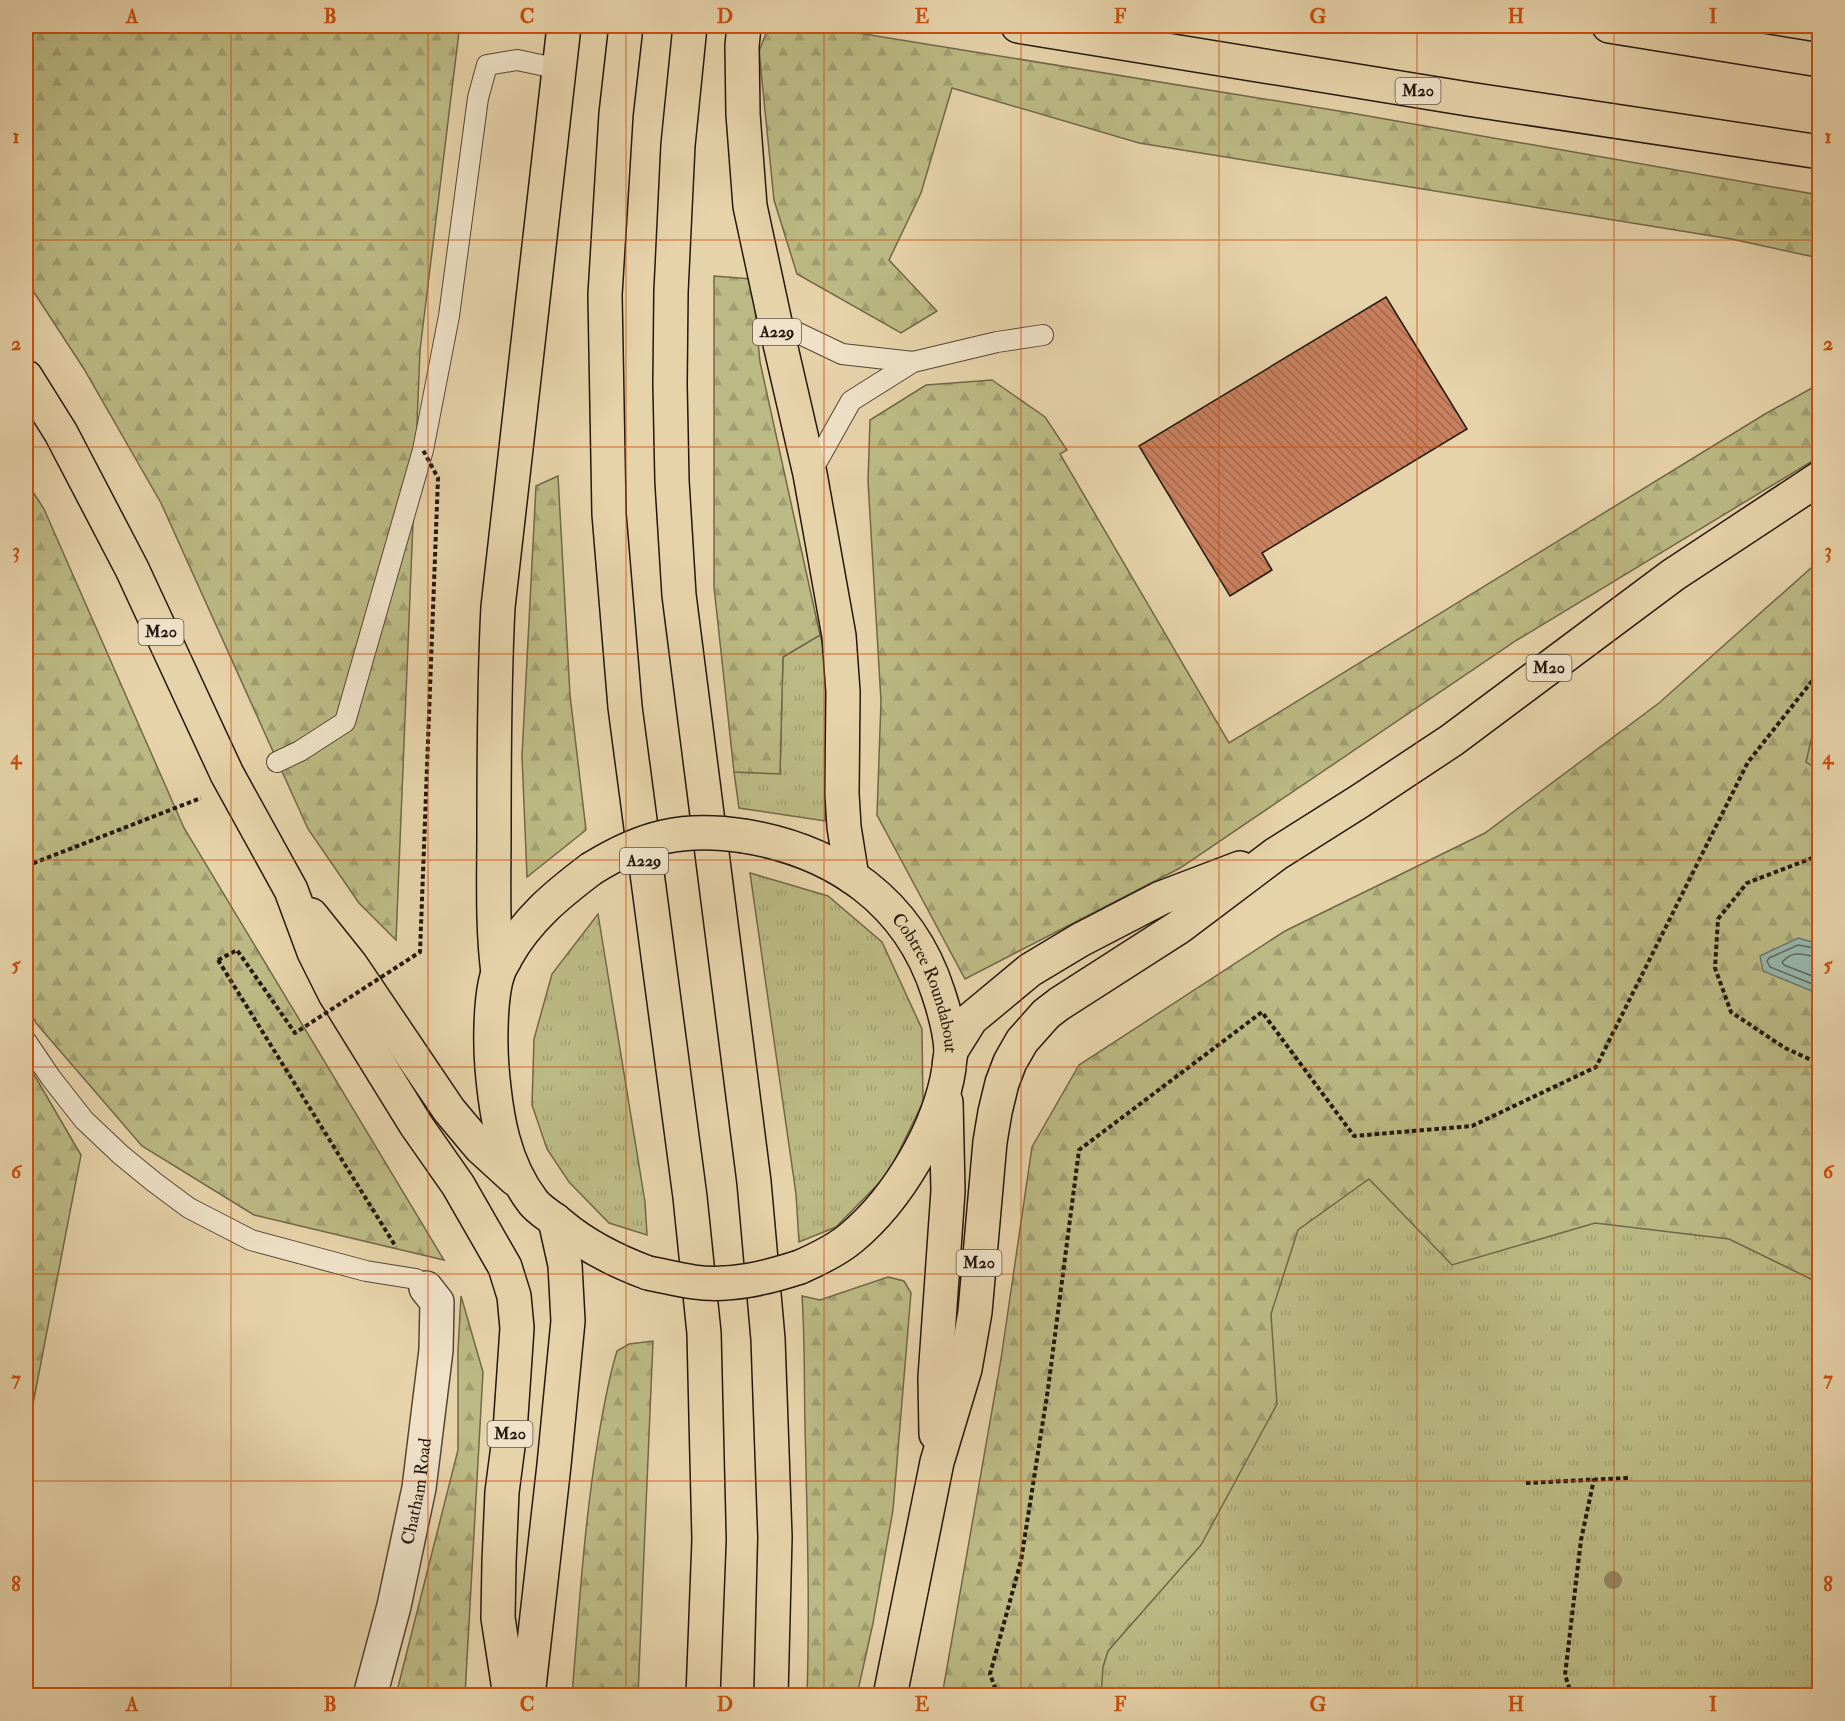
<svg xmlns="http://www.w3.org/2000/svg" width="1845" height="1721" viewBox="0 0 1845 1721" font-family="'IM FELL Double Pica',serif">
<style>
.grass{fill:url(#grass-tufts);stroke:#706849;stroke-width:1.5}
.forest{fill:url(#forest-firs);stroke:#706849;stroke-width:1.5}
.water{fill:#97b7ac;stroke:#69776d;stroke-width:1.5}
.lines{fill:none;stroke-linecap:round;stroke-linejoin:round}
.shore{stroke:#5d675d;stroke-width:1.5}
.building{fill:url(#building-back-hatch);stroke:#23170e;stroke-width:1.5}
.lane-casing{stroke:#544635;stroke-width:22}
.street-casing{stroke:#544635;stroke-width:36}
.highway-casing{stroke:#23170e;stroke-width:36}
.path{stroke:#23170e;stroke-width:4;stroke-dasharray:4.5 3;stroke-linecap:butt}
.lane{stroke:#efe2c8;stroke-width:20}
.street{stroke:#efe2c8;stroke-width:33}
.highway{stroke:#e7d3aa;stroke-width:33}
.highway-bridge-casing{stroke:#23170e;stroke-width:36;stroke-linecap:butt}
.path-bridge{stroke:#23170e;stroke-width:4;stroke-dasharray:4.5 3;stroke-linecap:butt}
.highway-bridge{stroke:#e7d3aa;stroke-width:33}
.tree{fill:#948767}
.grid{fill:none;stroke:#ca4f0c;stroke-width:1.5;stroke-opacity:0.55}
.labels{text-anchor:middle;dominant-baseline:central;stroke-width:6;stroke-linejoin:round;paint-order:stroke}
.shield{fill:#efe2c8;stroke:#605446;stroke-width:1.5}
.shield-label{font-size:16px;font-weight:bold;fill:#23170e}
.street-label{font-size:18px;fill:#23170e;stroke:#efe2c8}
.neatline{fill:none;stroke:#ca4f0c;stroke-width:2}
.grid-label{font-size:20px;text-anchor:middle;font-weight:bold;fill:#ca4f0c}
</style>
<defs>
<pattern id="grass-tufts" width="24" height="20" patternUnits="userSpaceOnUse" patternTransform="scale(1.5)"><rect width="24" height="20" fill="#bcba84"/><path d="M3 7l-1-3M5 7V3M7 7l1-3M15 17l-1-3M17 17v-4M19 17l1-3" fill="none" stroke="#a19f71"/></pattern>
<pattern id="forest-firs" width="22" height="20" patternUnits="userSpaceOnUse" patternTransform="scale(1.5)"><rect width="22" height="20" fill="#bcba84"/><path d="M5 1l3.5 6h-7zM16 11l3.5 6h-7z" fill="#a19f71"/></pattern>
<pattern id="building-back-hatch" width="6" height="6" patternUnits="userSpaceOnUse" patternTransform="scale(1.5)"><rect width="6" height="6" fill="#c8805e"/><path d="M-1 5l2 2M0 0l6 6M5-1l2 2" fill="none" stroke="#a2684c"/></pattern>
</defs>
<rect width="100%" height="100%" fill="#e7d3aa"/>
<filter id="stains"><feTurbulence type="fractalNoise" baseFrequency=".00333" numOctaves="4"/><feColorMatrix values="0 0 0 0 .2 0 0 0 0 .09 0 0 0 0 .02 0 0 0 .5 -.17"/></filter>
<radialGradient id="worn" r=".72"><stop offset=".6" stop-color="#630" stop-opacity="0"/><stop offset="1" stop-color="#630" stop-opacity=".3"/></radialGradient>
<!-- grass -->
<path class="grass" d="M820,635L826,656L825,821L739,808L734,772L780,773L783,657Z
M1819,658V1695L1020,1696L1109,1158Z
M750,873L828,896L882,942L922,1029L923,1102L888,1174L836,1227L799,1242L796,1194Z
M598,914L645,1202L647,1235L609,1223L569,1182L547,1149L532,1105L534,1039L552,974Z"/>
<!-- forest -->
<path class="forest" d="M26,26H528L459,32L420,350L396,940L359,903L308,829L161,503L84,369L26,280Z
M769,26H815L1351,113L1819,195V258L1731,239L1139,143L952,88L921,193L889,260L937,311L901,333L797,274L774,200L759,51Z
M714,276L752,279L760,362L820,635L783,657L780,774L734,772L714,587Z
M992,380L1045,417L1067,450L1060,454L1229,743L1765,414L1819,384V457L1517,640L1180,868L965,979L877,815L881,701L868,481L870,420L926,385Z
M558,476L570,695L586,830L527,877L522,756L536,486Z
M26,481L44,509L184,828L444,1260L254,1215L142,1146L36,1023L26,1002Z
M1819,561V706L1806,762L1820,771L1819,1283L1729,1239L1595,1223L1452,1265L1369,1179L1298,1230L1271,1314L1277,1404L1201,1545L1108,1651L1103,1667L1101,1695L942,1696L1001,1359L1032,1147L1079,1065L1285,931L1485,833L1659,703Z
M26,1061L81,1155L26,1440Z
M888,1277L904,1281L911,1293L893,1510L873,1623L857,1695H807C810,1605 807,1515 805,1425C804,1382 805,1339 802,1296L820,1300Z
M461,1296L483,1372L465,1695H396L458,1450V1350Z
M653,1341L638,1695H572C579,1610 584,1524 598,1440C603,1410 608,1380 617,1351L629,1344Z"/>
<!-- water -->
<path class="water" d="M1798,938L1819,944V994L1763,971L1760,956Z"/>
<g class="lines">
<!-- shore -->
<path class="shore" d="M1820,949L1798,945L1769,958L1767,961L1770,967L1820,987
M1820,957C1803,956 1796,948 1782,962L1784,965L1820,979"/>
</g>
<!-- building -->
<path class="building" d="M1386,297L1467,429L1262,553L1272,570L1230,596L1139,446Z"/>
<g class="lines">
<!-- lane casing -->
<g class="lane-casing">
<path id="lane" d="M775,322L842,354L913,362L997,342L1043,335
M810,474L851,401L913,362
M277,762L300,751L345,722L423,450L449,316L478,98L487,65L517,60L560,69
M26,1041L51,1078L84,1120L121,1155L154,1182L189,1208L251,1240L366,1271L416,1279L426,1288"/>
</g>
<!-- street casing -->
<g class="street-casing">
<g id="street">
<path id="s1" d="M370,1696L394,1606L419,1488L436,1350L437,1302L426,1288"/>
</g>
</g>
<!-- highway casing -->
<g class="highway-casing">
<g id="highway">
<path d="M626,26L616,114L605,295L609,514L625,707L690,1197L704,1333L709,1540L703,1696"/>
<path d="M690,26L678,145L671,292L670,384L672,481L679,595L754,1182L768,1339L775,1537L771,1696"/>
<path d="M744,26L742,46L743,114L750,206L775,322L810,474L839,636L843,692L842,794L844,827L852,877"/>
<path d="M1018,26L1468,99L1820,152"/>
<path d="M1609,26L1820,60"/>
<path d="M26,377L61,433L132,569L227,774L291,890L314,952L335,994L416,1125L458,1185L505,1267L514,1296L517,1328L510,1431L502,1492L499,1562L498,1618L510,1696"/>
<path id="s2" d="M744,836C836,851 909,902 938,992C944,1010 950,1031 951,1050C951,1055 949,1062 949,1068C940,1128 898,1199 851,1238C837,1250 818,1259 800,1267"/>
<path d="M591,869C558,894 527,919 506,957C504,962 500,967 498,973C490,996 490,1044 492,1068C496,1115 503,1163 533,1202C540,1211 552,1217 561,1225C587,1247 616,1261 648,1273"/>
<path d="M311,915L351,965L449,1110L480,1147L515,1179"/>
<path d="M498,973C492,926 494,878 494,831C494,756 494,682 498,607L564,26"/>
<path d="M951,1051L971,1019L1030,970L1080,940L1161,898L1240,868"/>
<path d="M936,1434L935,1378L948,1191L946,1102"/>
<path d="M528,1696L554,1465L568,1321L565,1265L555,1220"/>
<path d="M890,1696L937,1462L965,1369L975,1312L990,1142L995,1112L1002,1083L1010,1062L1022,1041L1046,1014L1059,1004L1179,927L1276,854L1360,801L1452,740L1673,575L1820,478"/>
</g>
</g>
<!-- path -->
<path class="path" d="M1820,855L1747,883L1718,919L1715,968L1731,1012L1785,1048L1820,1064
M26,866L201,798
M218,960L396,1247
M1526,1483L1628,1478
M998,1696L990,1674L1021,1561L1048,1389L1079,1150L1262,1012L1354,1136L1472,1126L1596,1067L1748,762L1820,671
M1572,1696L1565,1675L1581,1540L1594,1479"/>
<!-- lane -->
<use href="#lane" class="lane"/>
<!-- street -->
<use href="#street" class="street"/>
<!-- highway -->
<use href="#highway" class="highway"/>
<!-- highway-bridge casing -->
<g class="highway-bridge-casing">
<path id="highway-bridge" d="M591,869C644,836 683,827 744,836
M648,1273C664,1276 679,1280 694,1282C730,1287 766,1278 800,1267"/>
</g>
<!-- path-bridge -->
<path class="path-bridge" d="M218,960L237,950L295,1033L420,952L438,478L423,450"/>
<!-- highway-bridge -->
<use href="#highway-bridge" class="highway-bridge"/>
</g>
<!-- trees -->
<circle class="tree" cx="1613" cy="1580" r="9"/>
<!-- grid -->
<path class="grid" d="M231,26V1696M428,26V1696M626,26V1696M824,26V1696M1021,26V1696M1219,26V1696M1417,26V1696M1614,26V1696M26,240H1820M26,447H1820M26,654H1820M26,860H1820M26,1067H1820M26,1274H1820M26,1481H1820"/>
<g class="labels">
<!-- shield labels -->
<g class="shield">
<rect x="1395.5" y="78" width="45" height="26" rx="4.5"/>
<rect x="753" y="319" width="48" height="26" rx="4.5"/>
<rect x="138.5" y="619" width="45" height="26" rx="4.5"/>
<rect x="1526.5" y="655" width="45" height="26" rx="4.5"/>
<rect x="620" y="848" width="48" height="26" rx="4.5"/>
<rect x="956.5" y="1250" width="45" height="26" rx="4.5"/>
<rect x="487.5" y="1421" width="45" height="26" rx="4.5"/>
</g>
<g class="shield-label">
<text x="1418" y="91">M20</text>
<text x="777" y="332">A229</text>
<text x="161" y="632">M20</text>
<text x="1549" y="668">M20</text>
<text x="644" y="861">A229</text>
<text x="979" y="1263">M20</text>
<text x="510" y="1434">M20</text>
</g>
<!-- street labels -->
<g class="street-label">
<text stroke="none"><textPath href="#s2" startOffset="250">Cobtree Roundabout</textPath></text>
<text stroke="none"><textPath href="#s1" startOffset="210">Chatham Road</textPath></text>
</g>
</g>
<!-- margin -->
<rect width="1845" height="1721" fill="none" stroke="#e7d3aa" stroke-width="66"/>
<rect x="33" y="33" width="1779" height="1655" class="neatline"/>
<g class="grid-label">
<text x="132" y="23">A</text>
<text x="330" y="23">B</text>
<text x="527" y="23">C</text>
<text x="725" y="23">D</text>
<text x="922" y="23">E</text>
<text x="1120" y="23">F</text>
<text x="1318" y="23">G</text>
<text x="1516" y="23">H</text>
<text x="1713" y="23">I</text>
<text x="16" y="143">1</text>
<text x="1828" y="143">1</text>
<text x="16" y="350">2</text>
<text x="1828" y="350">2</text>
<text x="16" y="557">3</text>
<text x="1828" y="557">3</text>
<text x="16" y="764">4</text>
<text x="1828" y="764">4</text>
<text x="16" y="971">5</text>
<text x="1828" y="971">5</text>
<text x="16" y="1178">6</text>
<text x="1828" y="1178">6</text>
<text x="16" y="1385">7</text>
<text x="1828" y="1385">7</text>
<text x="16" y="1591">8</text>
<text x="1828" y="1591">8</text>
<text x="132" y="1711">A</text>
<text x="330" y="1711">B</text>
<text x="527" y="1711">C</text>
<text x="725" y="1711">D</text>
<text x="922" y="1711">E</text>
<text x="1120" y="1711">F</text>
<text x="1318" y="1711">G</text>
<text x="1516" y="1711">H</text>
<text x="1713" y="1711">I</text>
</g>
<rect width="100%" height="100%" filter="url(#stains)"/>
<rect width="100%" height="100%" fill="url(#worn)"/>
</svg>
